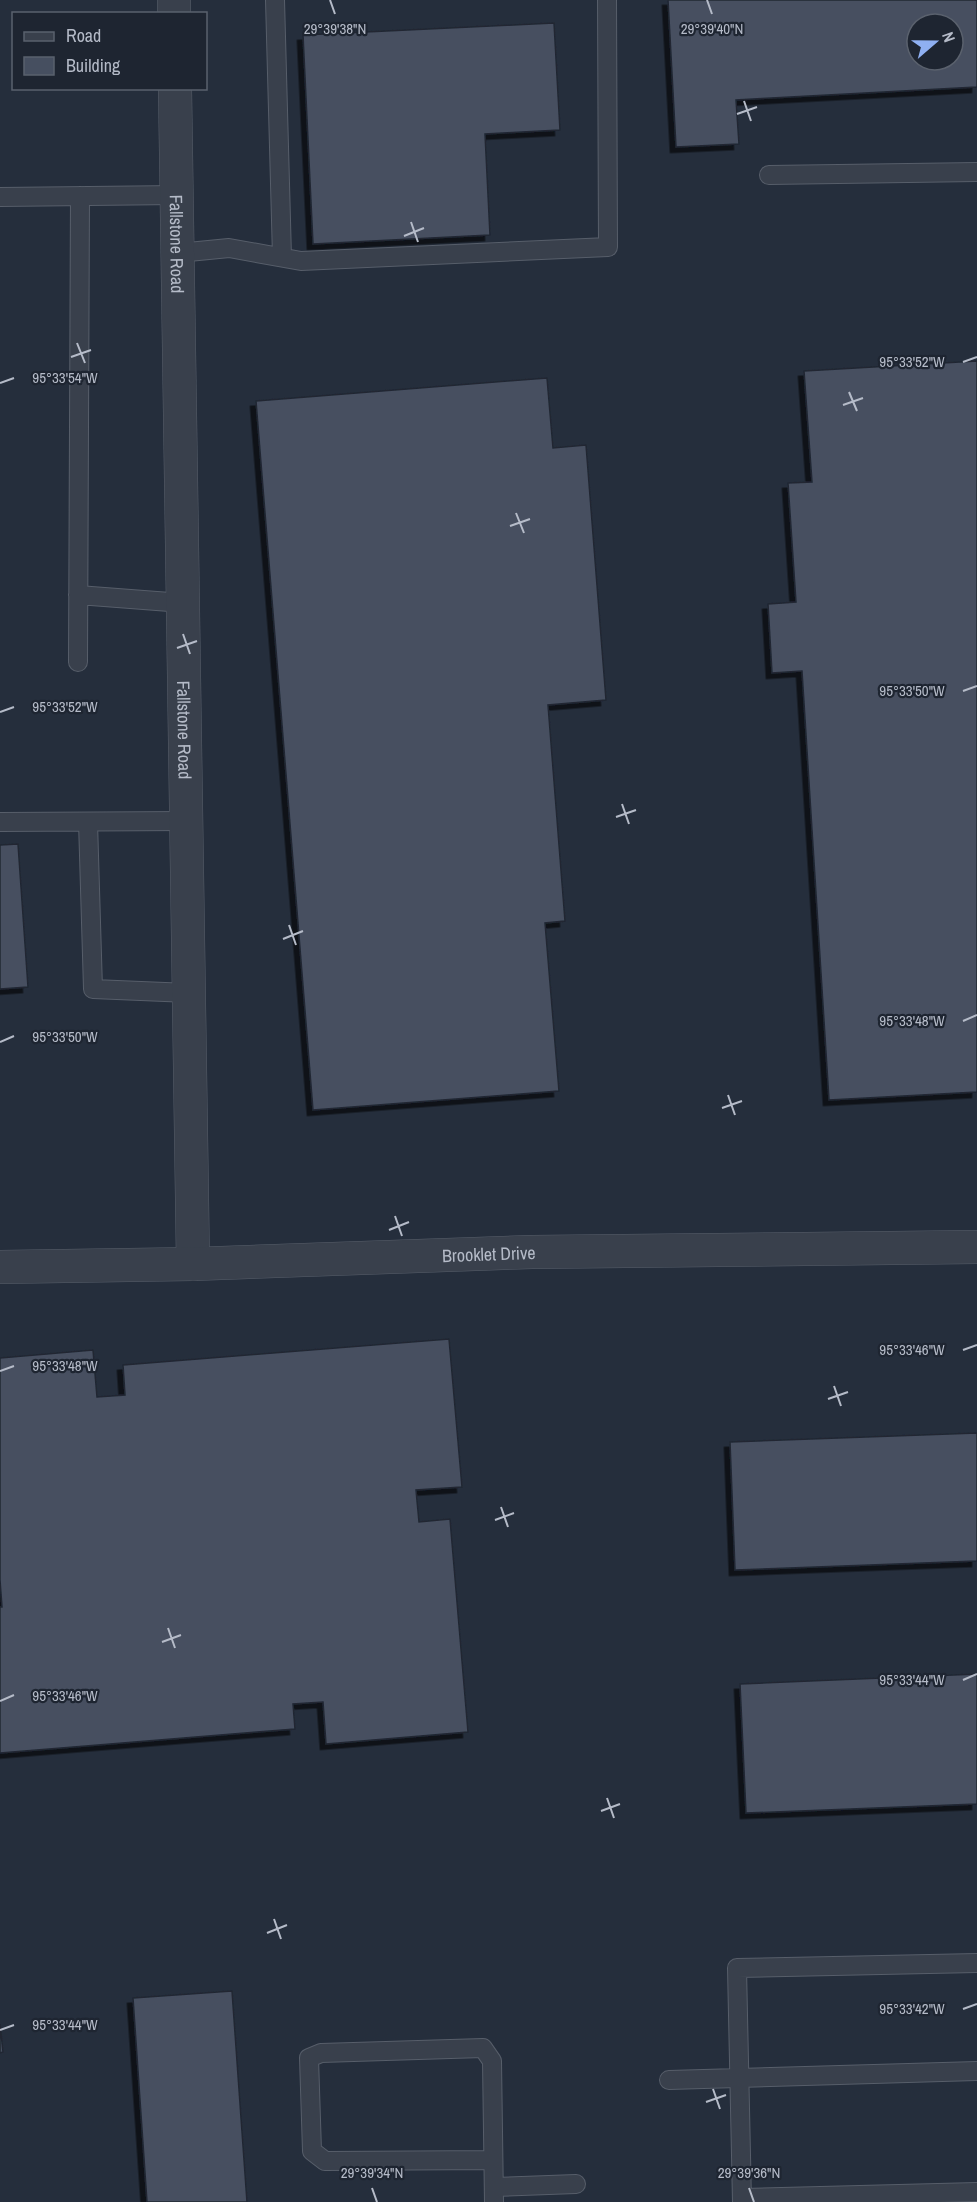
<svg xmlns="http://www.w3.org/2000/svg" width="977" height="2202" viewBox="0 0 977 2202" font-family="'Archivo Narrow',sans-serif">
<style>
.building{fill:#464f60;stroke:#202733;stroke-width:1.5;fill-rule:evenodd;filter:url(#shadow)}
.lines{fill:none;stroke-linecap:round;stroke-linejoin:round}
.lane-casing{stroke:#575e6a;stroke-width:20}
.street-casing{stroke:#575e6a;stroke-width:34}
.lane{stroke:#39404c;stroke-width:18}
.street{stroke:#39404c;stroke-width:33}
.ticks{fill:none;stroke:#b5bbc8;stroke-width:2}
.labels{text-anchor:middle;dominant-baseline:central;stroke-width:4.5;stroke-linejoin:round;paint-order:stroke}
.street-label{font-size:18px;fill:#b5bbc8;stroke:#1e2531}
.ticks-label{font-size:15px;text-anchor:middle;fill:#b5bbc8;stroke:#1e2531;stroke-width:4.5;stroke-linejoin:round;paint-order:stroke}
</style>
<defs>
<filter id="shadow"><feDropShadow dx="-5.5" dy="5.5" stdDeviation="0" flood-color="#0009"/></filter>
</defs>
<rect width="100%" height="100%" fill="#252e3c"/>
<!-- building -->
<path class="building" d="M668,0H977V87L736,100L739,144L676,147ZM917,24H953V60H917Z
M554,23L560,130L485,134L490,235L313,244L303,35Z
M977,361V1092L829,1100L802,671L772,673L768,604L796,602L788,483L812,482L804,371Z
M547,378L553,448L586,445L606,700L548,705L565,921L545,923L559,1091L313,1110L256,401Z
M18,844L28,987L0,989V845Z
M449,1339L462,1487L416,1490L419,1522L450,1519L468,1732L326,1744L323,1702L293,1704L295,1729L0,1753V1607H2L0,1580V1358L93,1350L97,1397L125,1395L123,1365Z
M977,1433V1561L735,1570L730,1442Z
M977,1674V1804L746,1813L740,1684Z
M232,1991L247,2202H147L133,1998Z
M0,2024L3,2052L0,2053Z"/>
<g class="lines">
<!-- lane casing -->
<g class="lane-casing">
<path id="lane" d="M275,0L282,257
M769,175L977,172
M0,197L177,195
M178,253L229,248L301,261L608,247L607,0
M78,595L183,603
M78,662L80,196
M0,822L187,821
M88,822L93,989L189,993
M669,2080L977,2071
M493,2160L325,2161L312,2151L309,2058L321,2053L483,2048L492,2061L494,2202
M494,2187L576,2184
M742,2198L977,2192
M742,2202L737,1968L977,1963"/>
</g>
<!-- street casing -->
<g class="street-casing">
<g id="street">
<path d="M174,0V14"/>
<path id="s1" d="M175,88L193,1264"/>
<path id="s2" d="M0,1267L193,1264L532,1252L977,1247"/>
</g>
</g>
<!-- lane -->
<use href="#lane" class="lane"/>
<!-- street -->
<use href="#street" class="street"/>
</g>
<!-- ticks -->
<path class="ticks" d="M330,0L335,14M707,0L712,14M744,101L751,121M737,114L757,107M411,222L418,242M404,236L424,228M77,343L85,363M71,357L91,350M963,362L977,357M0,383L14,378M849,392L857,411M843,405L863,398M516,513L524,533M510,526L530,519M183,634L190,654M177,648L197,641M963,691L977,686M0,712L14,707M622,804L629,824M616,817L636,810M289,925L296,945M283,939L303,931M963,1021L977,1015M0,1042L14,1036M728,1095L735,1115M722,1108L742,1101M395,1216L402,1236M389,1230L409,1222M963,1350L977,1345M0,1371L14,1366M834,1386L841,1406M828,1399L848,1392M501,1507L508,1527M495,1520L514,1513M168,1628L175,1648M162,1642L181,1635M963,1680L977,1674M0,1701L14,1695M607,1798L614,1818M601,1811L620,1804M274,1919L281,1939M267,1933L287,1925M963,2009L977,2004M0,2030L14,2025M713,2089L720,2109M706,2102L726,2095M372,2188L377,2202M749,2188L754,2202"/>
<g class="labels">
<!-- street labels -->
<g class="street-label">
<text stroke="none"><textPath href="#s1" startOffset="156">Fallstone Road</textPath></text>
<text stroke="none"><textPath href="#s1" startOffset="642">Fallstone Road</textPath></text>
<text stroke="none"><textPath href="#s2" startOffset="489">Brooklet Drive</textPath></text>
</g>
</g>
<g class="ticks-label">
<text x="335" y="34">29°39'38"N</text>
<text x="712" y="34">29°39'40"N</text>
<text x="912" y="367">95°33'52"W</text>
<text x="65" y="383">95°33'54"W</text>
<text x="912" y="696">95°33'50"W</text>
<text x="65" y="712">95°33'52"W</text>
<text x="912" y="1026">95°33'48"W</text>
<text x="65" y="1042">95°33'50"W</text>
<text x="912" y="1355">95°33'46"W</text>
<text x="65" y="1371">95°33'48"W</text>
<text x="912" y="1685">95°33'44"W</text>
<text x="65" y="1701">95°33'46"W</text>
<text x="912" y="2014">95°33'42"W</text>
<text x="65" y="2030">95°33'44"W</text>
<text x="372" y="2178">29°39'34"N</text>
<text x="749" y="2178">29°39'36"N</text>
</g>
<!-- legend -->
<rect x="12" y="12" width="195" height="78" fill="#1e2531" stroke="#5a616d" stroke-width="1.5"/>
<rect x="24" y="32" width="30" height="9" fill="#39404c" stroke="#5a616d" stroke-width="1.5"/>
<text x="66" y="42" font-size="18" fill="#b5bbc8">Road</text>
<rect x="24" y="57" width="30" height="18" fill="#464f60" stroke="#5a616d" stroke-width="1.5"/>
<text x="66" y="72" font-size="18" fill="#b5bbc8">Building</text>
<!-- north arrow -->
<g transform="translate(935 42) rotate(70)"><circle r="28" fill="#1e2531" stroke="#5a616d" stroke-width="1.5"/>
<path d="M0-4.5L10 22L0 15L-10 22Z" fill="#8fb0f2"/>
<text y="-9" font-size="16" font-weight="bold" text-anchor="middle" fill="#b5bbc8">N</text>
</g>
</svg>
